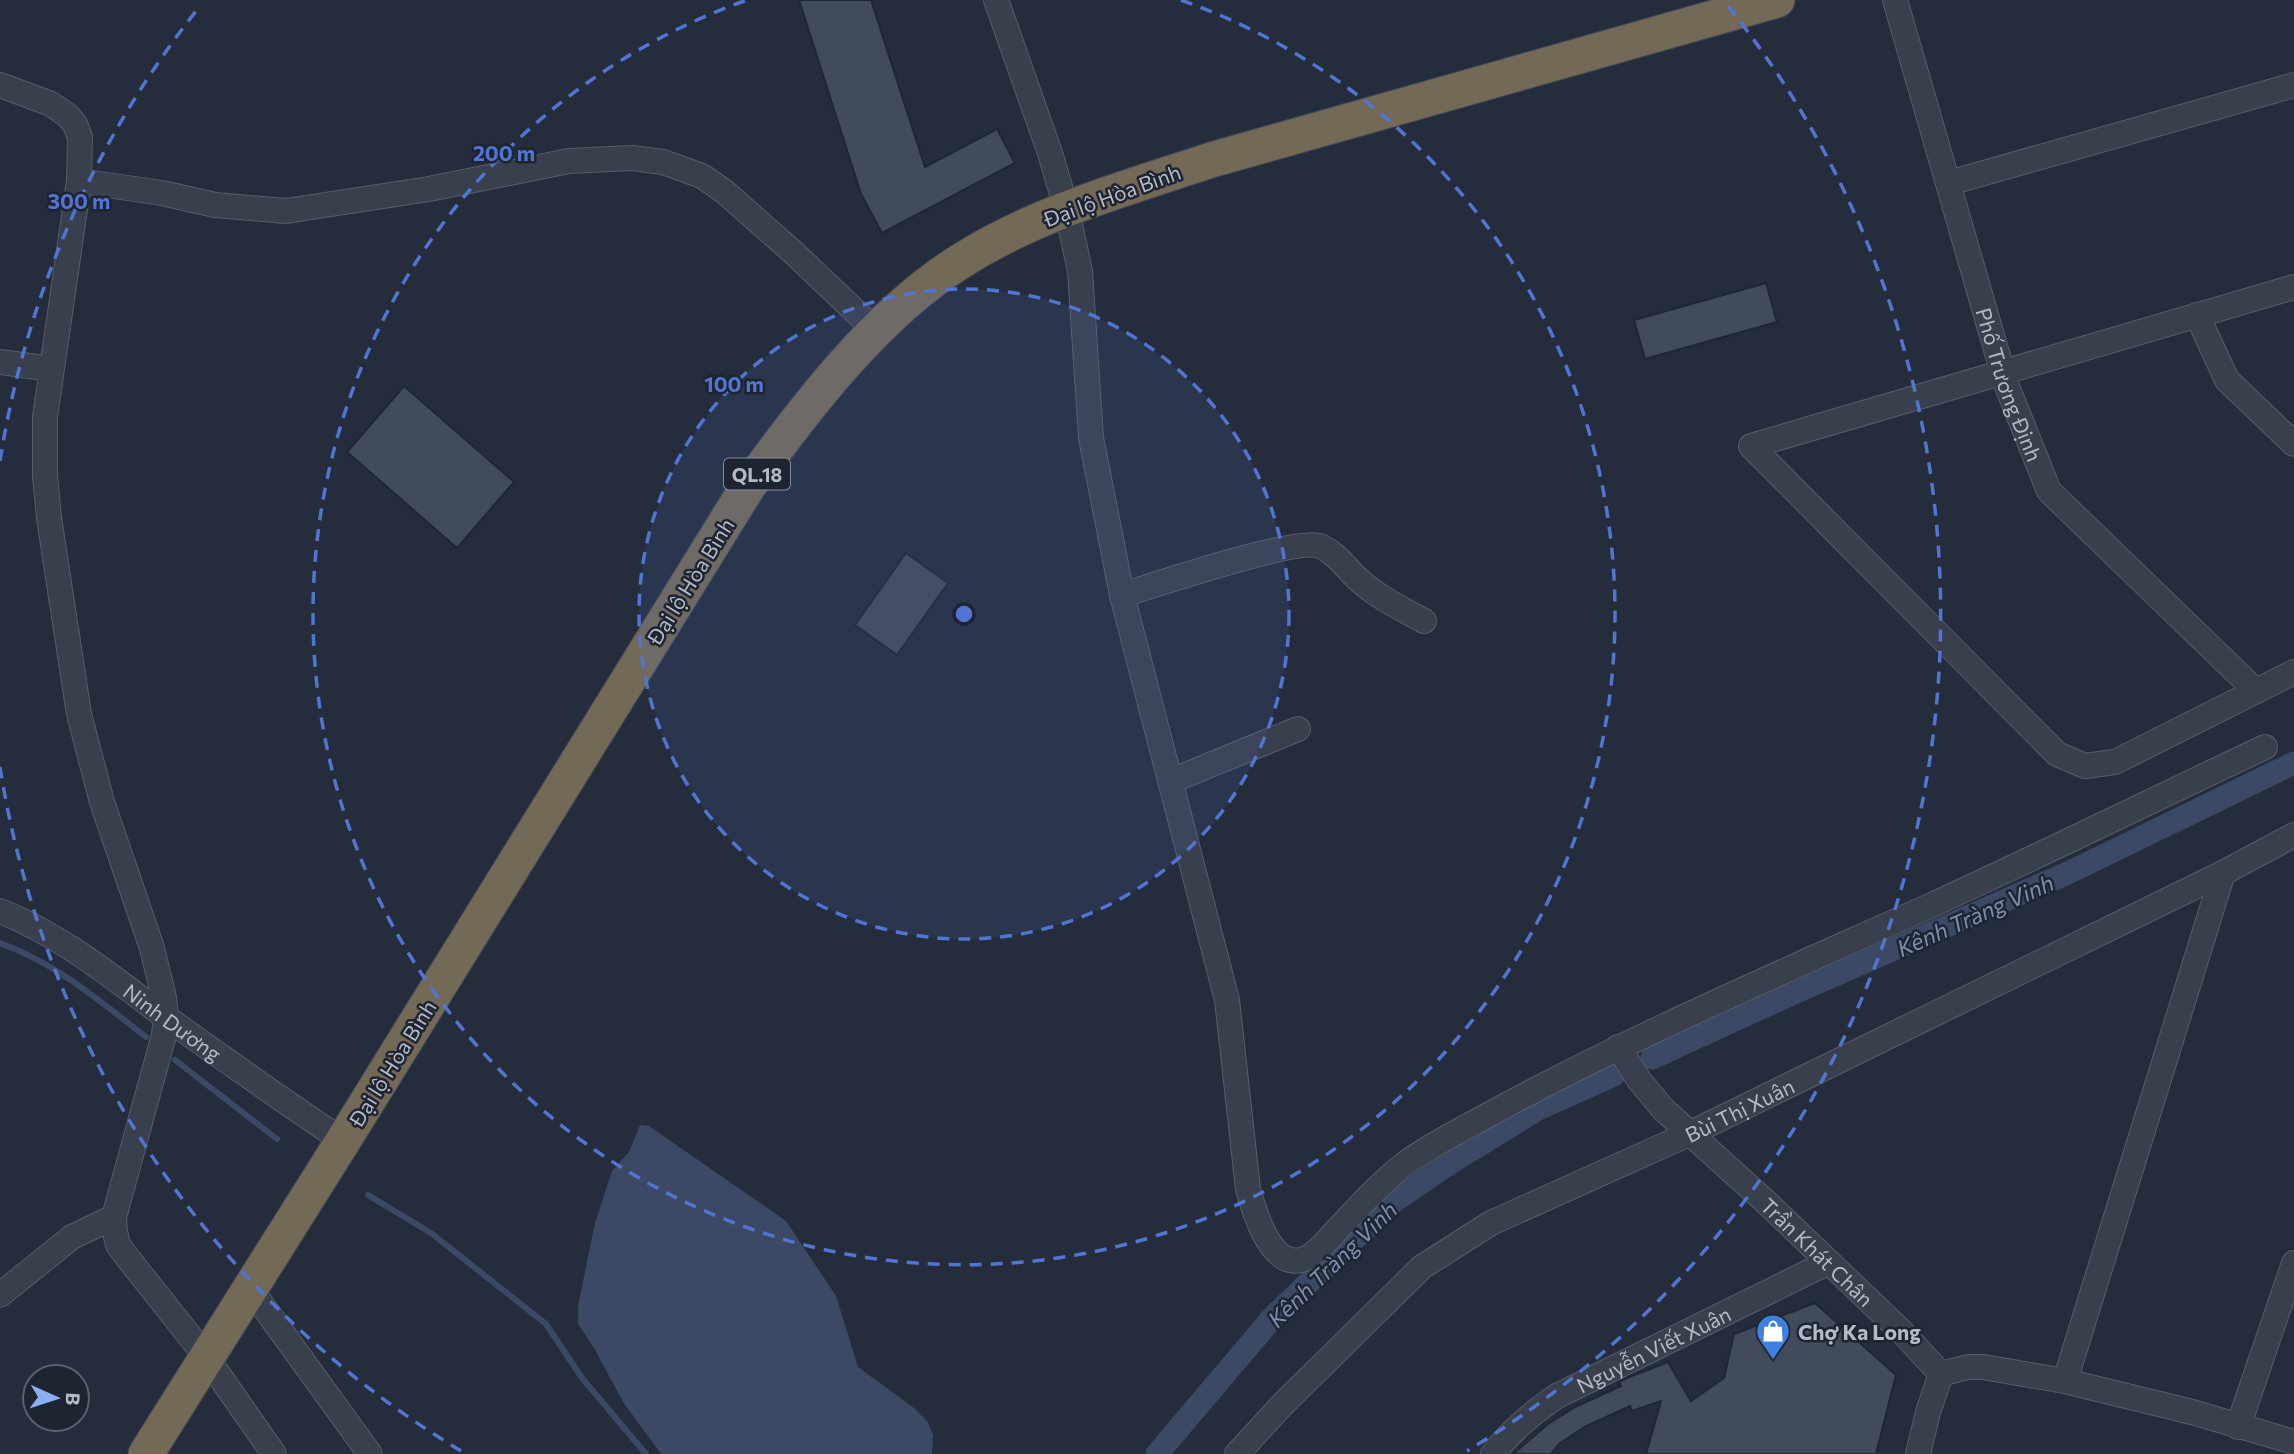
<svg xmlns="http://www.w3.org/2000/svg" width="2294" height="1454" viewBox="0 0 2294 1454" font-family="Commissioner,sans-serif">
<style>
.water{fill:#3c4964}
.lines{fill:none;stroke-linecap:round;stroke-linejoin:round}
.stream{stroke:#3c4964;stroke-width:6}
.canal{stroke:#3c4964;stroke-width:23}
.building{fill:#414b5b;stroke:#202633;stroke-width:2}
.minor-casing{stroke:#575d6a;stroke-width:26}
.highway-casing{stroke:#444a57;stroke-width:37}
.minor{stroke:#393f4c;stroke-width:24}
.highway{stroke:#726956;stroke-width:35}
.ring{fill:none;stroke:#5274d2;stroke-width:3.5;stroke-dasharray:12 9}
.labels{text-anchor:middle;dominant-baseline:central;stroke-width:5;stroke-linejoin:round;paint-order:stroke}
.shield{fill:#1e2431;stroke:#888d9a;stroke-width:2}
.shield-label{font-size:19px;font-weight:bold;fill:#b5bac7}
.street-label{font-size:21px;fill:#b5bac7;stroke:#1e2431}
.poi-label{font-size:21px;font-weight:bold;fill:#b5bac7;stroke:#1e2431;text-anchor:start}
.water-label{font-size:23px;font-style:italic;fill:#7e8ead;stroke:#1e2431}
.centre{fill:#5274d2;stroke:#1e2431;stroke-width:3.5}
.ring-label{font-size:21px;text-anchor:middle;font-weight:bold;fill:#5274d2;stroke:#1e2431;stroke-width:5;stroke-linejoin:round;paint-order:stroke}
</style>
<rect width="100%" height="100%" fill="#252d3c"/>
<!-- water -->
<path class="water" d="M640,1125L649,1126L786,1221L836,1296L858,1367L914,1408L928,1422L933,1435L932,1454H661L623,1402L594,1348L578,1324V1306L595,1223L612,1171L629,1152Z"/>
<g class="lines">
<!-- stream -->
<path class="stream" d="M0,943C56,963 100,1001 146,1037
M175,1060L277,1139
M368,1195L431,1233L546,1324L582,1378L646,1454"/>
<!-- canal -->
<path class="canal" d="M1652,1058L1787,996L2070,872L2294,763
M1157,1454L1274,1316L1393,1202L1447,1165L1538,1109L1614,1075"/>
</g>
<!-- building -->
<path class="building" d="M799,0H871L925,167L997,129L1015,163L882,233L861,194Z
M1766,283L1777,322L1645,359L1634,320Z
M404,386L514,482L457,548L347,452Z
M906,553L948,583L897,655L855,625Z
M1815,1303L1896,1375L1876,1454H1646L1661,1401L1632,1411L1630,1406L1584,1427L1559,1444L1551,1454H1513L1548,1424L1577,1406L1621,1386L1619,1382L1629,1377L1668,1362L1691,1401L1724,1378L1734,1334Z"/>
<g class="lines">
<!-- minor casing -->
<g class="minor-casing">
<g id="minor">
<path d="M996,0L1050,153L1067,211L1080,271L1091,438L1122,595L1227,1000L1248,1189C1254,1211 1270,1267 1301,1260C1315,1257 1327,1240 1337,1230C1359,1207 1381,1182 1406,1163C1428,1147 1455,1133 1479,1120C1626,1039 1781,973 1934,904C2045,853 2155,799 2265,747"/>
<path id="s1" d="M1895,0L2006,384L2049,491L2256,691"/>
<path d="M0,85L51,104L67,115L75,124L80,137L79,181L45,417V476L49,518L79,714L102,802L152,948L164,998L166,1017L164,1035L114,1217L115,1232L118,1245L127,1257L207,1358L274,1454"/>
<path d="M79,181L162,193L215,205L286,211L429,189L569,161L632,158L663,162L702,176L725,192L795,254L877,332"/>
<path d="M1949,183L2294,85"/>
<path d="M2294,287L1751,446L2057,754L2085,766L2115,762L2294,672"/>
<path d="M2197,315L2227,380L2294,444"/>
<path d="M0,362L51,369"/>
<path d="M1122,595C1155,585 1297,537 1320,546C1337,553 1347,570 1360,581C1379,598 1402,609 1424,621"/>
<path d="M1171,781L1298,729"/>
<path id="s2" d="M0,911C63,936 113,978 167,1018C225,1060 284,1101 343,1141"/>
<path id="s3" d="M1618,1047L1639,1080L1663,1109L1767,1203L1902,1332L1941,1374"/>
<path d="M250,1288L370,1454"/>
<path d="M0,1295L72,1237L114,1217"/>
<path d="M1941,1374L1968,1367H1983L2065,1381L2192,1412L2294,1442"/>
<path d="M2065,1381L2223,873"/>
<path d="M2238,1427L2294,1263"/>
<path id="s4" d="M1237,1454L1282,1405L1422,1267L1491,1223L1689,1134L2223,873L2294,835"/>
<path id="s5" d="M1493,1454C1511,1430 1532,1413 1557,1396L1829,1262"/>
<path d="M1918,1454L1928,1412L1941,1374"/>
</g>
</g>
<!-- highway casing -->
<g class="highway-casing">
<path id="highway" d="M146,1454L343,1141L747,488C805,408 877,313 961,261C1036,213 1127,188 1211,160L1777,0"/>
</g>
<!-- minor -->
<use href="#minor" class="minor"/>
<!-- highway -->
<use href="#highway" class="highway"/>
</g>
<!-- distance rings -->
<circle cx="964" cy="614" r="325" fill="#5274d2" fill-opacity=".12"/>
<g class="ring">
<circle cx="964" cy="614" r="325"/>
<path d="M1181 0A651 651 0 1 1 747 0"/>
<path d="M461 1451A976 976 0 0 1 0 767M0 461A976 976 0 0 1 200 6M1728 6A976 976 0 0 1 1467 1451"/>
</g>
<!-- icons -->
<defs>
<g id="shop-pin" transform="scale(1.75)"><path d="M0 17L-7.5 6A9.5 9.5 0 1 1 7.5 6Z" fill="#3f7fe0" stroke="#1e2431"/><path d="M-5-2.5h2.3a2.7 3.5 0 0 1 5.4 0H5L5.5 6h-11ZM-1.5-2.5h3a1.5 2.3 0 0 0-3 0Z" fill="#fff"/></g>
</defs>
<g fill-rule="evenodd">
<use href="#shop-pin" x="1773" y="1331"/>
</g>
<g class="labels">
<!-- shield labels -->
<rect class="shield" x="724" y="458.5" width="66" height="31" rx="5"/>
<g class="shield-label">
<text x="757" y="474">QL.18</text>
</g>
<!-- street labels -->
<g class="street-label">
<text transform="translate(1112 195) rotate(-20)">Đại lộ Hòa Bình</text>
<text stroke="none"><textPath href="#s1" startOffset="401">Phố Trương Định</textPath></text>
<text transform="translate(690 581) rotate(-58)">Đại lộ Hòa Bình</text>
<text stroke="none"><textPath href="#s2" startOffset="206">Ninh Dương</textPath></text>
<text transform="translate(392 1063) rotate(-58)">Đại lộ Hòa Bình</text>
<text stroke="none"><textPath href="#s4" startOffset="618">Bùi Thị Xuân</textPath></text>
<text stroke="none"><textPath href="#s3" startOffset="287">Trần Khát Chân</textPath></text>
<text stroke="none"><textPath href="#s5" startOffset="194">Nguyễn Viết Xuân</textPath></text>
</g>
<!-- poi labels -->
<g class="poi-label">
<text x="1798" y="1331">Chợ Ka Long</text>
</g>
<!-- water labels -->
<g class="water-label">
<text transform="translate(1975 915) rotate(-24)">Kênh Tràng Vinh</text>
<text transform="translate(1332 1264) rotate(-44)">Kênh Tràng Vinh</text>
</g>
</g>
<circle cx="964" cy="614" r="10" class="centre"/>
<g class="ring-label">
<text x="504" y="161">200 m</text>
<text x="79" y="209">300 m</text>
<text x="734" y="392">100 m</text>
</g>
<!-- north arrow -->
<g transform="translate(56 1398) rotate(93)"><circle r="33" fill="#1e2431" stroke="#5a606d" stroke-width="2"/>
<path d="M0-5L12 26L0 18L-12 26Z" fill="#8faef1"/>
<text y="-10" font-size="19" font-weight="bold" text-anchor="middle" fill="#b5bac7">B</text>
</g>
</svg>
